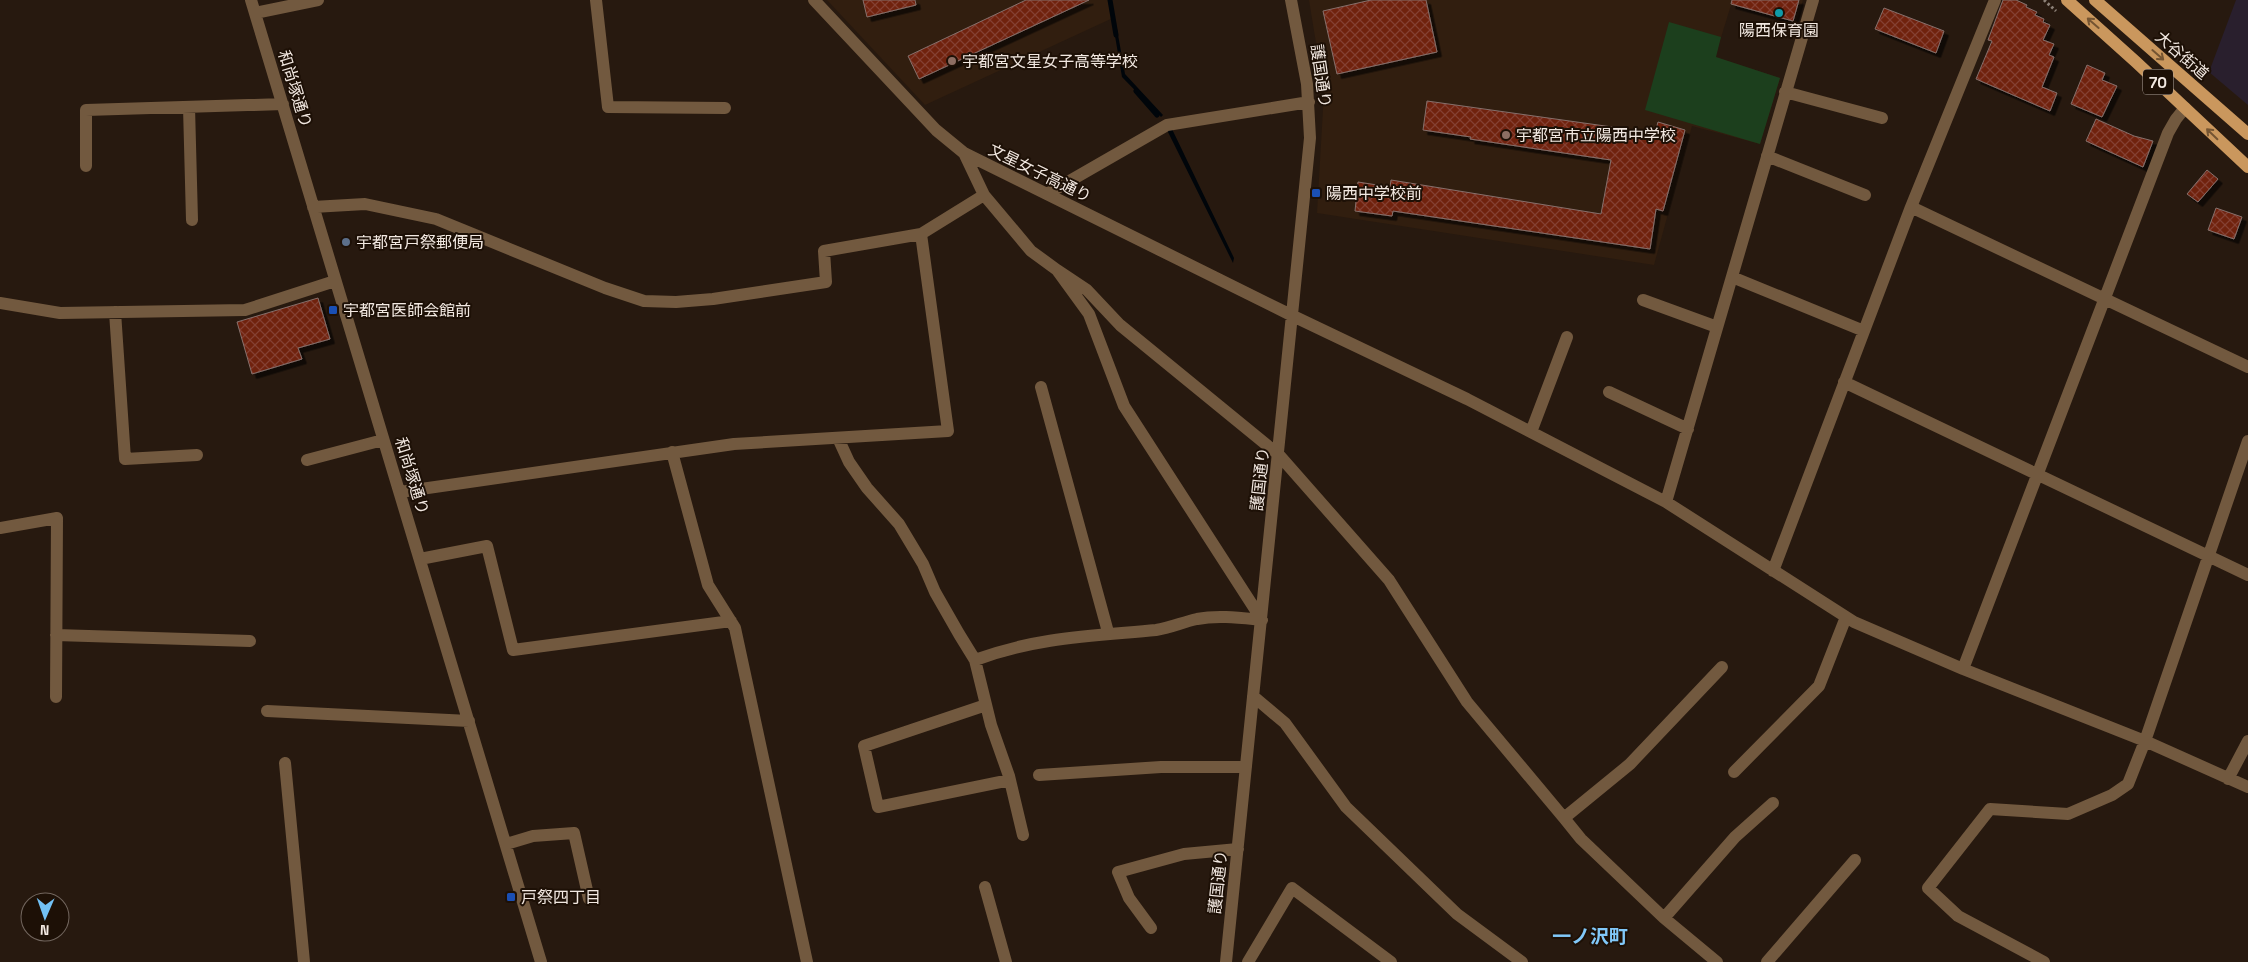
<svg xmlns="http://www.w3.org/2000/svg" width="2248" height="962" viewBox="0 0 2248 962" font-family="'Space Grotesk','Noto Sans JP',sans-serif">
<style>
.commercial{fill:#291f2d}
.built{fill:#311e0f}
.grass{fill:#1c3f1d}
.water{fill:#00050a}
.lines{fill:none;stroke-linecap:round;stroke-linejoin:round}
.stream{stroke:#00050a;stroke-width:5}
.building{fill:url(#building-cross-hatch);stroke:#86706b;filter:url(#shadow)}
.path{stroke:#8c8077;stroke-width:3;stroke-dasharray:2.5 2.5;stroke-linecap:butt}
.minor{stroke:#72593f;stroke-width:12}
.major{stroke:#ca975d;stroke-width:12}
.oneway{stroke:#745432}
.culture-dot{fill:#0f9aa8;stroke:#1d1006;stroke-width:2}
.education-dot{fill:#8d6e63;stroke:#1d1006;stroke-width:2}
.transit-dot{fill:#1a4fb4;stroke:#1d1006;stroke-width:2}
.service-dot{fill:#5c6f8a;stroke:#1d1006;stroke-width:2}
.labels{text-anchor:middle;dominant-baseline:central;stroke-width:4;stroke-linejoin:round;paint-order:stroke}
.shield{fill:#1d1006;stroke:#b2a79f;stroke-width:1}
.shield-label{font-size:15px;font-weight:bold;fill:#f2e8e1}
.poi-label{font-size:16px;fill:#f2e8e1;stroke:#1d1006;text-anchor:start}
.street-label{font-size:16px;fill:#f2e8e1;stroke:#1d1006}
.quarter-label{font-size:19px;font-weight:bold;fill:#81c8f9;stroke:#1d1006}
</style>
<defs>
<pattern id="building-cross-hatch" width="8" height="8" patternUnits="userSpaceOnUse" patternTransform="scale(1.25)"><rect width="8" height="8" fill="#6f200f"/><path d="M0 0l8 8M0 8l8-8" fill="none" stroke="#844032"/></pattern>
<filter id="shadow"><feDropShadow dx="4.5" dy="4.5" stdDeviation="0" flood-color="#0009"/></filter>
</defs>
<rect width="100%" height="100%" fill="#27190f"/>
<!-- commercial -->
<path class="commercial" d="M2236,0H2248V105L2209,72Z"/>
<!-- built -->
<path class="built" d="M827,0H1112L1115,17L925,105Z
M1309,0H1803L1796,23L1731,5L1715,57L1780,78L1760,144L1692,126L1654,265L1317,213L1324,92Z"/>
<!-- grass -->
<path class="grass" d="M1669,22L1721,37L1716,57L1780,78L1760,144L1645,110Z"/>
<!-- water -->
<path class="water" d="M1117,29L1125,74L1163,115L1161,117L1122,77L1114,30Z
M1172,129L1234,258L1233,263L1167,130Z"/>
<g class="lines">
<!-- stream -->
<path class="stream" d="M1110,0L1116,35
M1136,91L1157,115"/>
</g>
<!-- building -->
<path class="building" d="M863,0H915L916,5L867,17Z
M1026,0H1089L919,79L908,56Z
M1371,0H1426L1437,52L1337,74L1323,11Z
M1732,0H1799L1793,21L1731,4Z
M2003,0H2016L2027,5L2026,7L2037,12L2035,15L2044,19L2043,22L2050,25L2043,40L2054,44L2049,55L2054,57L2042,87L2057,93L2050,111L1976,79L1992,41L1988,40Z
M1884,8L1944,31L1936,53L1875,29Z
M2087,65L2105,73L2102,80L2117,86L2102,117L2071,104Z
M1427,101L1655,133L1658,122L1685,130L1663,211L1656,209L1650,249L1393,211L1392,216L1355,211L1358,182L1390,187L1391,180L1601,214L1611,160L1470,139L1471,137L1423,130Z
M2096,119L2134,136L2153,141L2143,167L2086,141Z
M2207,170L2218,179L2198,202L2187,194Z
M2216,208L2242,217L2234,239L2208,230Z
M318,298L330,339L298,348L302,359L252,374L237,322Z"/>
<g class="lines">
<!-- path -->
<path class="path" d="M2044,0L2056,11"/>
<!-- minor -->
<path class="minor" d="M251,0L541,962
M596,0L608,107L725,108
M814,0L936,130L964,153L1293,316L1467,399L1666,502L1854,622L1963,669L2145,741L2248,787
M255,13L318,0
M1785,92L1882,118
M189,107L192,220
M964,153L984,195L1031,251L1057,270L1089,314L1124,406L1262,620
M1767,156L1865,195
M86,166V110L283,104
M1047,194L1167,125L1309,102
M313,207L365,204L436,219L605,288L644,301L676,302L713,299L826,282L824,251L921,234
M1911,207L2248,367
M1057,270L1087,290L1120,325L1279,455L1389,580L1467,702L1564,818L1581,839L1664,918L1717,962
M1732,277L1864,331
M1643,300L1717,327
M0,303L60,313L245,310L335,281
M115,312L125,459L197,455
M1844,382L2248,575
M1041,387L1108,632
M1609,392L1688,429
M1531,432L1567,337
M838,438L849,462L867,488L899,524L923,564L935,592L959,634L975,660L991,725L1009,776L1023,835
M672,452L708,585L735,628L807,962
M307,460L383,440
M400,492L734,444L948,431L921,234L984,195
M1666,502L1813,0
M0,528L57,518L56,697
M420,559L487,546L513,650L731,621
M1773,571L1911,207L1995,0
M56,635L250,641
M975,660C1037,637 1092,636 1156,630C1170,628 1183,622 1197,619C1218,615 1241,618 1262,620
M1963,669L2168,133L2176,119L2185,108
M1253,696L1285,723L1346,807L1457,914L1522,962
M986,705L864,746L878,807L1010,780
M267,711L469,721
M285,763L304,962
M1734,772L1819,686L1846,617
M1039,775L1161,767H1246
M2228,779L2248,741
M1564,818L1630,764L1722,667
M506,844L533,836L574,833L589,899
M985,887L1006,962
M1664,918L1735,837L1773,803
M1151,928L1129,898L1118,872L1184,854L1238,849
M1226,962L1310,138L1307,84L1291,0
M1248,962L1292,888L1391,962
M1767,962L1855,860
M2044,962L1958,916L1928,888L1990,809L2068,814L2112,795L2128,784L2145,741L2248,441"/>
<!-- major -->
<path class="major" d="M2067,0L2136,62L2248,167
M2095,0L2248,134"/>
</g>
<!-- one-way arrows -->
<defs><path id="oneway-shaft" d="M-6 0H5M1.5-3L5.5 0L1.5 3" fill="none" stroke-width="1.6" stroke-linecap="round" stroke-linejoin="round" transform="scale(1.25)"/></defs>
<g class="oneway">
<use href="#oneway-shaft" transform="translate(2093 23) rotate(-139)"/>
<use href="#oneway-shaft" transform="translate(2158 55) rotate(41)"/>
<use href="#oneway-shaft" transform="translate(2212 134) rotate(-136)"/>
</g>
<!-- markers -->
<circle class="culture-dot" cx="1779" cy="13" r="5"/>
<g class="education-dot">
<circle cx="952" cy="61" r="5"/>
<circle cx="1506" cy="135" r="5"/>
</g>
<g class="transit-dot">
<rect x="1311" y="188" width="10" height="10" rx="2.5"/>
<rect x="328" y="305" width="10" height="10" rx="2.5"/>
<rect x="506" y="892" width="10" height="10" rx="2.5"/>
</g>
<circle class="service-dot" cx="346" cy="242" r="5"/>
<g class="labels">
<!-- shield labels -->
<rect class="shield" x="2143" y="69.5" width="30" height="25" rx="4"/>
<g class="shield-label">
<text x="2158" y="82">70</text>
</g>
<!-- poi labels -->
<g class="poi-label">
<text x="1779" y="30" text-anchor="middle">陽西保育園</text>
<text x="962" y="61">宇都宮文星女子高等学校</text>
<text x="1516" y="135">宇都宮市立陽西中学校</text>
<text x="1326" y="193">陽西中学校前</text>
<text x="356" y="242">宇都宮戸祭郵便局</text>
<text x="343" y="310">宇都宮医師会館前</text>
<text x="521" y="897">戸祭四丁目</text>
</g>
<!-- street labels -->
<g class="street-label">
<text transform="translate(2182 55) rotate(41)">大谷街道</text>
<text transform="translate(1321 76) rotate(82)">護国通り</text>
<text transform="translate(295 89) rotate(73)">和尚塚通り</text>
<text transform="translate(1040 173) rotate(26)">文星女子高通り</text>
<text transform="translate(412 476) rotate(73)">和尚塚通り</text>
<text transform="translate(1260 479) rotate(-84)">護国通り</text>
<text transform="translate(1218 882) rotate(-84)">護国通り</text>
</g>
<!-- quarter labels -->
<g class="quarter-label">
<text x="1590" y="936">一ノ沢町</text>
</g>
</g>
<!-- north arrow -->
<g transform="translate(45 917) rotate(182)"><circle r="24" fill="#1d1006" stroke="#72665e"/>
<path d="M0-4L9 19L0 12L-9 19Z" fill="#72c1f5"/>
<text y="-8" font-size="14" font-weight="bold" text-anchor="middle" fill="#f2e8e1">N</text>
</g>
</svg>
